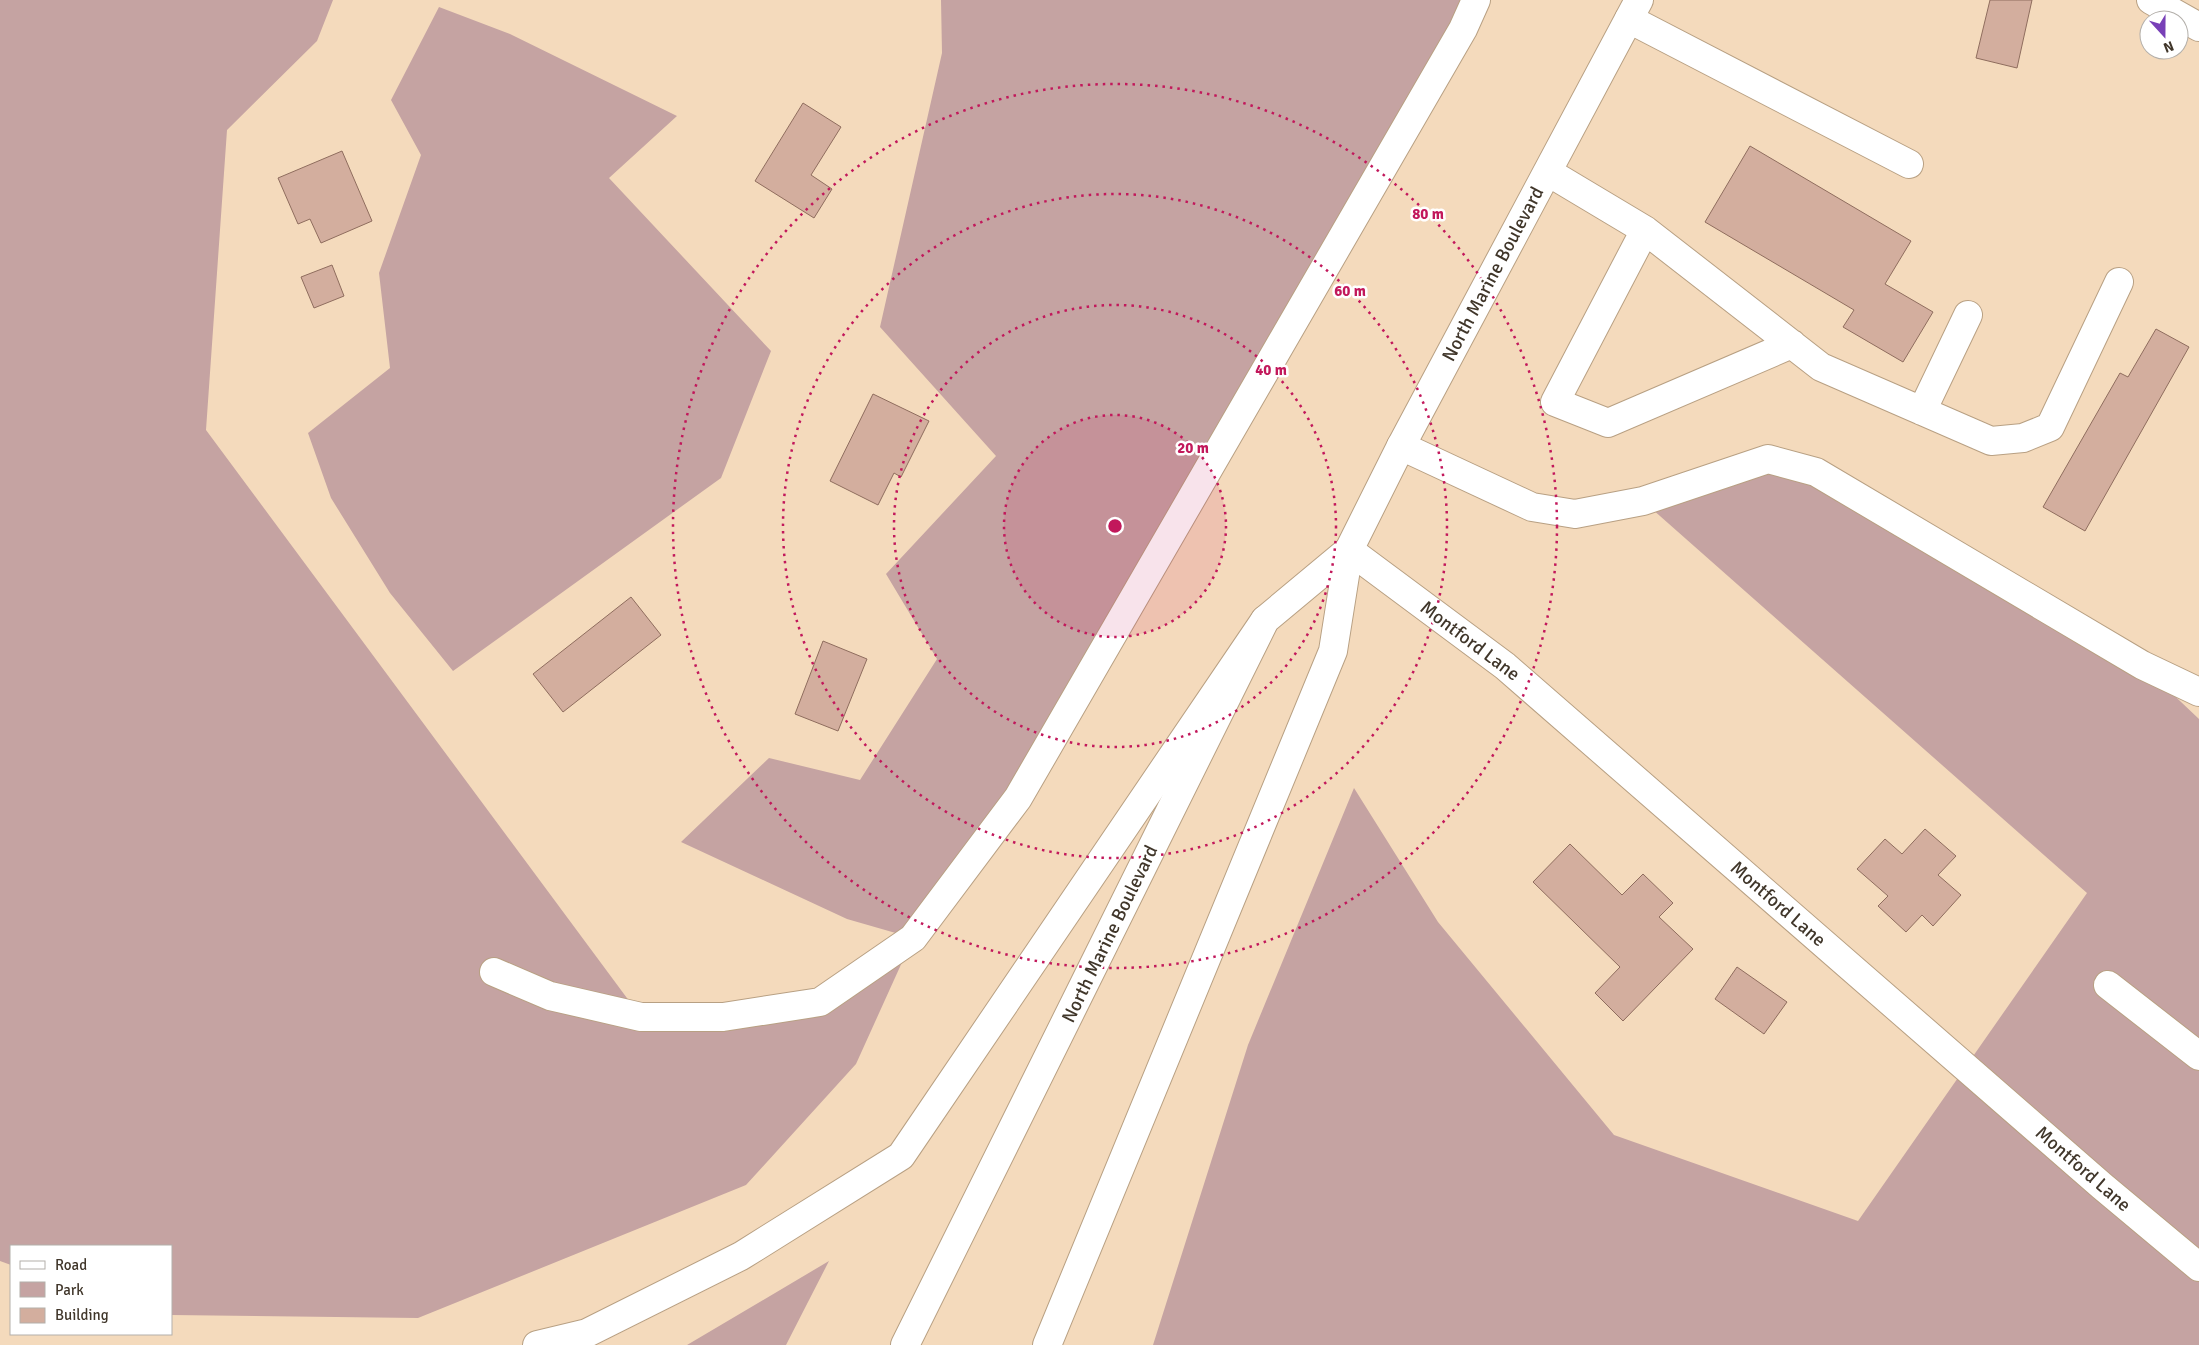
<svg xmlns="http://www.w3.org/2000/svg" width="2199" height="1345" viewBox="0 0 2199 1345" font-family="Signika,sans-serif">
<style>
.green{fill:#c5a3a2}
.building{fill:#d3ae9e;stroke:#8f6d5e}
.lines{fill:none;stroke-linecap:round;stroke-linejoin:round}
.minor-casing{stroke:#b8a083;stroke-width:30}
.major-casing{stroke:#b8a083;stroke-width:30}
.highway-casing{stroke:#b8a083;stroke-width:30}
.minor{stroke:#fff;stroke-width:28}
.major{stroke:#fff;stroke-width:28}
.highway{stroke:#fff;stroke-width:28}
.ring{fill:none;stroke:#c2185b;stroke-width:2.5;stroke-dasharray:2.5 5}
.labels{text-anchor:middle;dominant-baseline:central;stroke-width:5;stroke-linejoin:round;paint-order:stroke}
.street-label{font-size:19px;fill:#40362a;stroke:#fff}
.centre{fill:#c2185b;stroke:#fff;stroke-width:2.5}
.ring-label{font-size:15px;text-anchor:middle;font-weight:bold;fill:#c2185b;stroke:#fff;stroke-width:5;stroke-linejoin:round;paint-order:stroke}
</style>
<rect width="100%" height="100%" fill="#f4dabc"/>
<!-- green -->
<path class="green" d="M0,0H333L317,41L227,130L206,430L641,1017L820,1002L913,938L847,919L681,842L769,758L860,780L937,659L886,574L996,456L880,327L942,53L941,0H1476L1018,798L913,938L856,1064L746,1185L418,1318L171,1315V1246H11V1265L0,1261Z
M439,7L510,34L677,116L609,178L771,351L721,478L453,671L390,593L331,498L308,433L390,368L379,273L421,155L391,100Z
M1768,459L2142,665L2199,719V1345H1153L1248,1045L1354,788L1438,922L1614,1135L1858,1221L2087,893L1643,501Z
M829,1261L786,1345H687Z"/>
<!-- building -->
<path class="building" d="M1990,0H2032L2017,68L1976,58Z
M803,103L841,127L811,175L832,189L814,218L755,181Z
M1750,146L1911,241L1885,284L1933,312L1903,362L1843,327L1854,310L1705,222Z
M342,151L372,221L321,243L310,219L298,224L278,178Z
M332,265L344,296L314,308L301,277Z
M2156,329L2189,347L2085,531L2043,507L2120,373L2128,377Z
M873,394L929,421L901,477L894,473L878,505L830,481Z
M631,597L661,635L563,712L533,674Z
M823,641L867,659L838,731L795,714Z
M1925,829L1956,856L1938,875L1961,895L1933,926L1922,915L1906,932L1878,906L1888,896L1857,869L1885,839L1902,854Z
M1570,844L1622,895L1643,874L1673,903L1659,917L1693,949L1623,1021L1595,993L1620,967L1533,882Z
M1737,967L1787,1002L1764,1034L1715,999Z"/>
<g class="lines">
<!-- minor casing -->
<g class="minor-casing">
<path id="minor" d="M2151,0L2199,27
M1629,19L1909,164
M1548,172L1645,230L1821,367L1991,441L2023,438L2050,427L2119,282
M1645,230L1555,402L1608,423L1792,344
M1922,411L1968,315
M1401,446L1532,507L1575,514L1643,501L1768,459L1816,472L2142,665L2199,692
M1349,550L1505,666L2102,1186L2199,1267
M494,972L550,996L641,1017H723L820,1002L913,938L1018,798L1463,29L1476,0
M2108,985L2199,1056"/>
</g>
<!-- major casing -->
<g class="major-casing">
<path id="major" d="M905,1345L1265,620L1349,550
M1047,1345L1333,651L1349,550L1401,446L1639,0"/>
</g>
<!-- highway casing -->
<g class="highway-casing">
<path id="highway" d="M537,1345L587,1333L741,1256L901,1156L1265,620"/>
</g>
<!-- minor -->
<use href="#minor" class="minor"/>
<!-- major -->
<use href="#major" class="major"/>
<!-- highway -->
<use href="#highway" class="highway"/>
</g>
<!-- distance rings -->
<circle cx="1115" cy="526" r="111" fill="#c2185b" fill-opacity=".12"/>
<g class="ring">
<circle cx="1115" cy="526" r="111"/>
<circle cx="1115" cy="526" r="221"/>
<circle cx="1115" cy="526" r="332"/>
<circle cx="1115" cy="526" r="442"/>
</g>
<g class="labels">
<!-- street labels -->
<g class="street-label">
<text transform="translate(1493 274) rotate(-62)">North Marine Boulevard</text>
<text transform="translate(1470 641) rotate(37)">Montford Lane</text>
<text transform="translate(1778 904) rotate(41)">Montford Lane</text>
<text transform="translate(1110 934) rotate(-64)">North Marine Boulevard</text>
<text transform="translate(2083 1169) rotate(41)">Montford Lane</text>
</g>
</g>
<circle cx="1115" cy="526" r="8" class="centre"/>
<g class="ring-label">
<text x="1428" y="219">80 m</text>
<text x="1350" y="296">60 m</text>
<text x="1271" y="375">40 m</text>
<text x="1193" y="453">20 m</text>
</g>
<!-- legend -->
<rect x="10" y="1245" width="162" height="90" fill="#ffffff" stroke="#b3afaa"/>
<rect x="20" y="1261" width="25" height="8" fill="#ffffff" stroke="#b3afaa"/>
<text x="55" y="1270" font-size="15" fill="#40362a">Road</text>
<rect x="20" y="1282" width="25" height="15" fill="#c5a3a2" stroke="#b3afaa"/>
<text x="55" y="1295" font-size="15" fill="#40362a">Park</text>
<rect x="20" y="1308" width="25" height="15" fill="#d3ae9e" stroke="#b3afaa"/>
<text x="55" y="1320" font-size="15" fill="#40362a">Building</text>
<!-- north arrow -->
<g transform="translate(2164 35) rotate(159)"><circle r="24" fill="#ffffff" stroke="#b3afaa"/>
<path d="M0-4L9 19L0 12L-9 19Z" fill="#7840b7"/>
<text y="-8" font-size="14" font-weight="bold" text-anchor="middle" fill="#40362a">N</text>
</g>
</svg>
